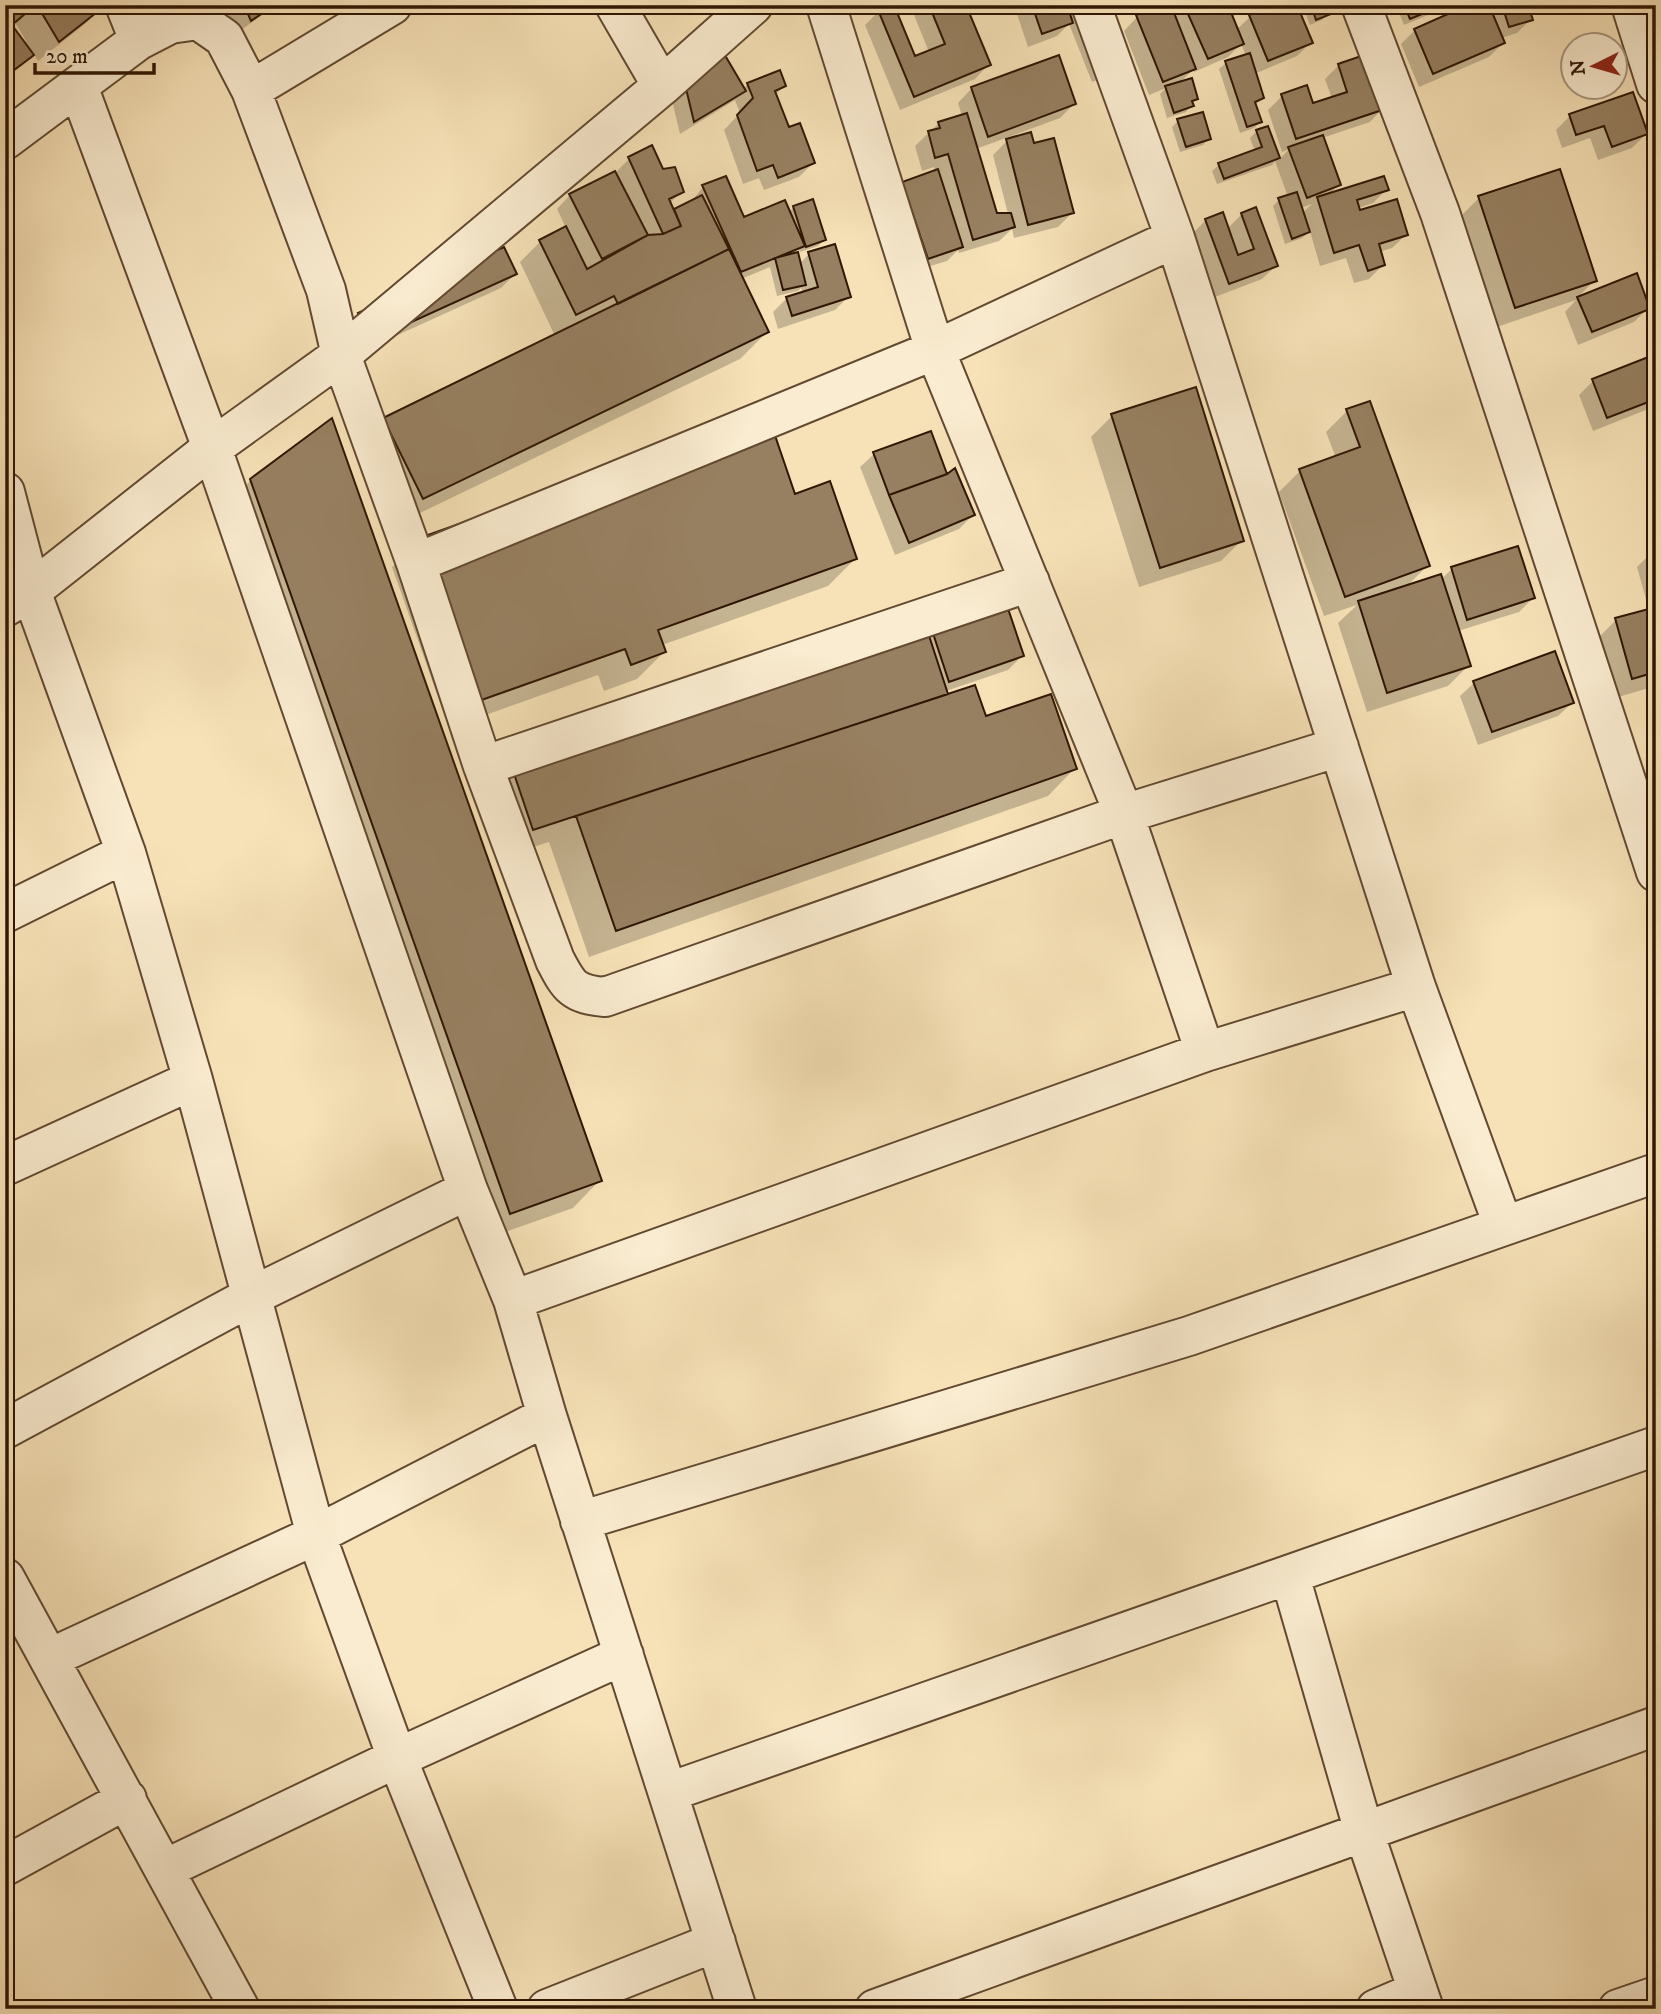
<svg xmlns="http://www.w3.org/2000/svg" width="1661" height="2014" viewBox="0 0 1661 2014" font-family="'IM FELL DW Pica',serif">
<style>
.shadow{fill:#0003;fill-rule:evenodd}
.building{fill:#978061;stroke:#2f1604;stroke-width:2}
.lines{fill:none;stroke-linecap:round;stroke-linejoin:round}
.minor-casing{stroke:#614931;stroke-width:42}
.minor{stroke:#faecd0;stroke-width:38}
</style>
<rect width="100%" height="100%" fill="#f7e2b7"/>
<filter id="stains"><feTurbulence type="fractalNoise" baseFrequency=".00286" numOctaves="4"/><feColorMatrix values="0 0 0 0 .2 0 0 0 0 .09 0 0 0 0 .02 0 0 0 .5 -.17"/></filter>
<radialGradient id="worn" r=".72"><stop offset=".6" stop-color="#630" stop-opacity="0"/><stop offset="1" stop-color="#630" stop-opacity=".3"/></radialGradient>
<!-- shadow -->
<path class="shadow" d="M5,5H104L85,24L38,61L33,53L5,78ZM15,22L26,41L24,43L11,25Z
M224,5H276L237,33Z
M910,5H964L988,65L975,79L900,110L865,25L879,11L914,58L929,52Z
M1014,5H1065L1067,11L1072,5L1115,73L1092,82L1069,24L1057,36L1028,47Z
M1171,5H1258L1231,17L1236,30L1250,17L1310,43L1297,56L1254,74L1262,98L1255,105L1260,122L1254,128L1240,133L1219,69L1226,63L1246,56L1241,44L1228,57L1194,72L1193,70L1178,84L1196,98L1186,112L1167,118L1160,94L1166,88L1149,95L1124,31L1137,17Z
M1302,5H1325L1329,14L1322,20L1310,25Z
M1396,5H1443L1438,11L1404,25Z
M1473,5H1527L1531,19L1517,33L1501,38L1503,43L1489,57L1419,87L1401,44L1415,30Z
M1058,58L1074,104L1060,118L976,149L995,214H1008L993,155L1007,141L1033,145L1072,213L1058,227L1014,238L1012,229L999,241L959,253L958,250L947,261L914,271L903,183L935,172L934,167L922,171L915,146L939,123L962,116L958,103L971,89Z
M1339,65L1383,108L1370,122L1322,138L1339,185L1329,194L1387,189L1373,203L1358,208L1359,213L1406,235L1392,248L1379,252L1383,265L1369,279L1354,283L1346,258L1320,266L1310,231L1302,238L1285,244L1273,206L1279,200L1288,197L1275,161L1272,165L1217,184L1212,171L1219,165L1255,151L1250,138L1257,131L1267,128L1279,160L1289,149L1282,152L1268,110L1282,96L1312,105L1332,99L1325,79ZM1312,204L1302,213L1300,208Z
M665,71L743,89L748,84L784,86L775,95L788,129L813,163L799,177L764,190L759,178L743,184L724,130L740,113L735,100L680,134Z
M1570,116L1646,134L1632,148L1598,160L1590,138L1562,148L1556,130Z
M1178,121L1209,138L1203,145L1180,152L1172,127Z
M629,159L662,171L682,191L669,204L673,212L690,203L703,187L743,219L789,212L794,207L824,240L818,246L800,252L797,245L795,246L799,264L809,254L849,296L835,310L778,329L773,312L787,298L803,293L801,288L798,291L777,296L770,267L741,279L767,332L740,359L395,525L384,419L555,336L520,262L541,241L566,228L557,209L570,195L615,173Z
M1559,171L1595,280L1576,299L1636,276L1648,308L1634,322L1578,345L1565,312L1576,300L1494,328L1458,219L1479,198Z
M1242,214L1276,266L1262,279L1215,297L1192,234L1206,220L1227,229Z
M515,274L501,288L356,354L345,328L359,314Z
M1656,356V406L1593,431L1579,395L1593,381Z
M1347,411L1428,565L1406,587L1441,579L1452,569L1533,598L1519,612L1458,631L1469,665L1448,686L1367,712L1338,623L1357,605L1324,616L1279,492L1300,471L1336,458L1326,432Z
M1112,416L1242,540L1221,561L1139,587L1091,437Z
M874,454L946,477L973,515L959,529L895,555L860,467Z
M251,480L600,1180L573,1208L483,1240L223,508Z
M794,496L855,559L828,586L662,645L664,652L637,679L604,691L598,675L449,728L392,567L420,540Z
M1656,548V686L1611,699L1595,641L1616,620L1649,610L1637,567Z
M919,610L1022,656L1008,670L946,691L947,697L1075,768L1048,796L589,957L549,842L505,856L478,772Z
M1474,683L1572,703L1558,716L1478,745L1460,696Z"/>
<!-- building -->
<path class="building" d="M5,5H31L32,8L12,25L34,55L5,77Z
M37,5H106L59,42Z
M244,5H274L251,21Z
M888,5H894L915,56L945,44L929,5H966L991,65L914,97L878,10Z
M1032,5H1067L1073,23L1042,34Z
M1161,5H1171L1196,69L1163,82L1136,15Z
M1184,5H1228L1244,44L1208,59Z
M1273,5H1297L1313,43L1268,61L1249,15Z
M1311,5H1327L1331,14L1316,20Z
M1404,5H1444L1410,19Z
M1468,5H1489L1505,43L1433,74L1414,29Z
M1502,5H1528L1533,20L1509,27Z
M713,35L746,91L694,122L678,55Z
M1250,53L1264,98L1255,102L1262,122L1247,127L1225,61Z
M1367,54L1385,109L1296,139L1281,94L1307,85L1313,103L1347,92L1338,64Z
M1059,55L1076,104L988,137L971,87Z
M780,70L786,86L775,91L789,127L800,123L815,163L778,178L773,165L757,171L737,115L753,98L747,83Z
M1192,78L1198,99L1192,101L1194,106L1174,113L1165,86Z
M1633,92L1648,134L1612,147L1604,126L1576,135L1569,114Z
M1203,112L1211,139L1186,147L1177,119Z
M967,113L997,213H1011L1015,227L973,240L948,154L935,158L928,131L940,128L938,122Z
M1268,126L1280,158L1224,179L1218,163L1262,147L1256,130Z
M1031,132L1034,143L1054,138L1074,213L1028,225L1006,139Z
M1323,135L1341,185L1307,198L1288,147Z
M652,145L663,169L675,167L684,192L669,199L681,226L663,234L628,157Z
M938,169L963,247L928,259L902,182Z
M1560,169L1597,281L1515,308L1478,196Z
M615,171L648,235L602,259L569,194Z
M726,176L744,217L785,200L805,246L741,272L702,185Z
M1384,176L1389,190L1357,200L1360,210L1397,199L1408,235L1379,244L1385,265L1368,271L1359,245L1334,253L1317,197Z
M1297,192L1310,232L1292,239L1278,198Z
M702,195L729,249L618,304L614,296L576,315L539,240L566,226L587,269L648,235L663,234L681,226L674,209Z
M813,199L826,240L806,247L793,206Z
M1256,207L1278,266L1229,284L1205,219L1223,212L1238,255L1254,249L1241,213Z
M835,244L851,297L792,316L786,297L818,287L808,252Z
M504,247L517,274L370,341L358,313Z
M729,249L769,332L423,499L383,418Z
M798,252L806,285L783,290L775,258Z
M1637,273L1650,309L1592,332L1577,297Z
M1656,354V399L1607,418L1592,379Z
M1196,387L1244,541L1160,568L1111,414Z
M1370,401L1430,566L1345,597L1299,469L1360,447L1346,409Z
M768,415L795,494L830,481L857,559L658,630L666,652L631,665L625,649L476,702L419,538Z
M332,418L602,1181L510,1214L250,479Z
M931,431L947,474L889,495L873,452Z
M955,468L975,515L909,543L889,495L947,474Z
M1518,546L1535,598L1467,620L1451,567Z
M1441,574L1471,666L1387,693L1358,601Z
M998,579L1024,656L949,682L923,603Z
M1656,607V672L1632,679L1615,618Z
M920,608L948,694L533,830L504,744Z
M1555,651L1574,703L1492,732L1473,681Z
M975,685L986,716L1051,694L1077,769L616,931L576,816Z"/>
<g class="lines">
<!-- minor casing -->
<g class="minor-casing">
<path id="minor" d="M615,5L662,86
M826,5L935,350L1124,814L1205,1052
M1091,5L1175,238L1416,987L1503,1225
M1361,5L1440,213L1656,872
M1631,5L1656,84
M139,40L170,24L198,20L224,38L251,90L326,290L341,355L416,563L483,766L555,960C569,987 573,994 605,997L1124,814L1339,747
M78,86L212,448L468,1190L513,1300L547,1416L737,2009
M251,90L392,5
M5,140L139,40L125,5
M5,492L31,591L126,853L193,1080L316,1535L397,1758L498,2009
M416,563L935,350L1175,238
M5,607L31,591L212,448L341,355L662,86L753,5
M483,766L1030,582
M5,913L126,853
M5,1166L193,1080
M513,1300L1205,1052L1416,987
M5,1429L252,1296L468,1190
M580,1521L1189,1336L1656,1173
M1290,1576L1364,1832L1424,2009
M5,1578L240,2009
M50,1658L316,1535L547,1416
M669,1792L1656,1446
M5,1866L127,1799
M165,1869L397,1758L624,1655
M547,2009L716,1942
M875,2009L1656,1726
M1376,2009L1418,1991
M1618,2009L1656,1996"/>
</g>
<!-- minor -->
<use href="#minor" class="minor"/>
</g>
<!-- margin -->
<rect width="1661" height="2014" fill="none" stroke="#f7e2b7" stroke-width="28"/>
<rect x="7" y="7" width="1647" height="2000" fill="none" stroke="#2f1604" stroke-width="3.5"/>
<rect x="14" y="14" width="1633" height="1986" fill="none" stroke="#2f1604" stroke-width="2"/>
<!-- north arrow -->
<g transform="translate(1594 66) rotate(265)"><circle r="33" fill="#faecd0" stroke="#a9967e" stroke-width="2"/>
<path d="M0-5L12 26L0 18L-12 26Z" fill="#8f2418"/>
<text y="-10" font-size="19" font-weight="bold" text-anchor="middle" fill="#2f1604">N</text>
</g>
<!-- scale -->
<path d="M35 63v10h119v-10" fill="none" stroke="#2f1604" stroke-width="3.5"/>
<text x="46" y="63" font-size="21" fill="#2f1604" stroke="#faecd0" stroke-width="5" paint-order="stroke">20 m</text>
<rect width="100%" height="100%" filter="url(#stains)"/>
<rect width="100%" height="100%" fill="url(#worn)"/>
</svg>
